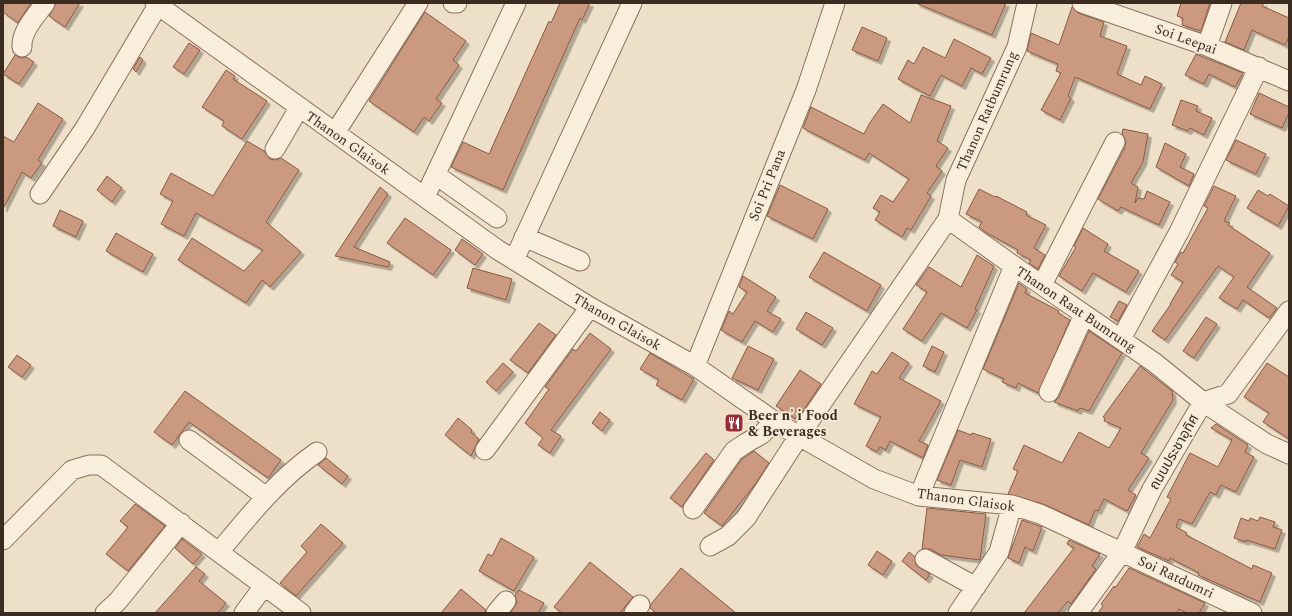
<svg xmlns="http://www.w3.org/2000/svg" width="1292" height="616" viewBox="0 0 1292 616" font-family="Spectral,'Noto Sans Thai',serif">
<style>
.building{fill:#cb997f;stroke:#895943;filter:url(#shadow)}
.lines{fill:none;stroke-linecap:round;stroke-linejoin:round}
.minor-casing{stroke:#8a715d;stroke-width:21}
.minor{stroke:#f9eedc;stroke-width:19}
.labels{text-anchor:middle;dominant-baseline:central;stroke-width:3.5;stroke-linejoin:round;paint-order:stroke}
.street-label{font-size:14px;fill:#3b2b21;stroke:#f6ebd8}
.poi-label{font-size:14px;font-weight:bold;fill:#3b2b21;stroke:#f6ebd8;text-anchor:start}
</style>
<defs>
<filter id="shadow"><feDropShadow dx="3.5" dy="3.5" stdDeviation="0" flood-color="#0004"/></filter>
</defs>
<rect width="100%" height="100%" fill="#eee0c8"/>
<!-- building -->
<path class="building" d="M3,3H31L18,23L3,12Z
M56,3H80L65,27L49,16Z
M560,3H590L582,20L580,18L503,190L451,167L463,142L489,154L549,21L551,23Z
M916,3H1006L992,35Z
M1181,3H1210L1201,31L1182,25L1183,18L1177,16Z
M1241,3H1264L1262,6L1289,18V37L1285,45L1252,30L1244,50L1225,42Z
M1072,7L1078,13L1104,22L1100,36L1127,46L1117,74L1141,85L1145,76L1162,84L1150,109L1075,77L1068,96L1071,98L1060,120L1041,110L1061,73L1056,71L1058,64L1027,51L1031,33L1059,45Z
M425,12L466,41L453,60L459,65L436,99L442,103L429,121L424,117L414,132L369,101Z
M862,27L887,38L878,61L852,50Z
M954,39L991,58L982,74L971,68L962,86L941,75L930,96L898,79L908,60L914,64L923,47L945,58Z
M189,43L200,50L184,74L173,67Z
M1196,54L1243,73L1235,87L1209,74L1204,84L1185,75Z
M15,55L21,58L26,57L34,62L19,84L3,74Z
M140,57L143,60L136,72L133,69Z
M226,70L235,76L233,79L267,101L242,139L222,126L224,121L202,107Z
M1259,93L1289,107V113L1282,128L1250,114Z
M921,95L951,106L937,141L948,148L936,166L942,171L927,193L931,196L911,230L907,228L902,237L875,220L880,212L873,208L881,195L893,202L909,179L869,153L865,160L803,128L811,107L864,134L869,124L883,104L910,123Z
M1181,100L1198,106L1196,111L1212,118L1204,135L1190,128L1188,131L1172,125Z
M38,103L63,119L38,160L42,163L31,178L22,172L3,209V136L14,142Z
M1123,129L1148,134L1143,162L1131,183L1138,187L1135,203L1138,198L1144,199L1147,191L1170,202L1159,225L1121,207L1118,211L1098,199L1125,147L1126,141L1122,134Z
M1236,140L1266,154L1256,174L1226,160Z
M247,141L264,151L270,159L275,160L281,158L299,170L266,222L301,252L270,287L262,280L246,303L178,260L192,238L244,271L263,250L196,213L184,236L161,224L173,201L160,194L171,173L213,196Z
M1165,143L1186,154L1180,167L1194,174L1189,186L1156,167Z
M107,176L122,188L112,202L97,190Z
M780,185L828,209L813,239L767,216Z
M1214,186L1236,196L1224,221L1230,223L1228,225L1270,253L1247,287L1277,308L1269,318L1243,300L1237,309L1219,298L1234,277L1218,266L1165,340L1152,331L1171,304H1170L1183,282L1171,275L1178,264L1175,262L1181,252L1183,253L1208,208L1204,206Z
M380,187L388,194L354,247L390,262L388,267L335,256Z
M979,189L995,197L996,196L1027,212L1026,215L1046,225L1034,248L1045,255L1038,269L1029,263L1031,260L1017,253L1018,250L987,233L979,227L982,222L966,214Z
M1258,190L1268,196L1270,194L1289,206L1278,226L1247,208Z
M60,210L83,221L76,237L53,226Z
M405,218L451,250L433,275L387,243Z
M1083,228L1108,244L1104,251L1139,271L1126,292L1093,273L1082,291L1059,276L1076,247L1074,246Z
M116,233L153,254L143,272L106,251Z
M462,239L483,254L475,265L455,250Z
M824,252L881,285L867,311L809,277Z
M977,255L994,266L975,309L977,310L967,328L941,313L922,341L903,329L927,292L916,285L929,267L961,287Z
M473,268L512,279L506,300L467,288Z
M743,276L776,297L767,311L781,319L773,332L755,321L742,342L721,330L729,311L733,314L747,292L739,287Z
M1019,283L1027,289L1025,293L1059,311L1058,313L1070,320L1038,393L1018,383L1016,388L1002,382L1004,379L983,369Z
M1119,301L1127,305L1118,321L1110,317Z
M806,312L833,328L822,345L796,329Z
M1206,317L1217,324L1194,358L1183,351Z
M539,323L556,335L528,373L510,360Z
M1089,331L1122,353L1089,411L1080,408L1078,411L1054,402L1059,397Z
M590,333L611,349L551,430L561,436L550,453L538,445L543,438L525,423L549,389L545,387L573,349L576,351Z
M748,346L774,359L758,390L732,378Z
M932,346L944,352L935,372L923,366Z
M892,352L909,363L899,378L941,401L919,441L928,445L923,458L890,441L886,450L880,447L877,452L866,446L881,417L854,404L872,371L877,374Z
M650,353L694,379L682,400L656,385L659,380L640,369Z
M17,355L31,365L22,377L8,367Z
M503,363L513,372L496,391L486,382Z
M1267,363L1289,377V439L1263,422L1269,413L1244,397Z
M1140,366L1172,391L1173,400L1141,453L1149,458L1128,490L1136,495L1127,511L1104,499L1098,511L1095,510L1089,525L1043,504L1008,494L1018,471L1013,469L1024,445L1062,463L1079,432L1109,448L1121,428L1104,421L1105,418L1103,417Z
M800,370L821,384L797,420L776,406Z
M185,391L281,460L268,478L189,422L172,445L154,432Z
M600,412L610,420L602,431L592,423Z
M458,418L472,430L471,432L479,439L471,456L445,435Z
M1216,424L1248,445L1245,452L1254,457L1236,492L1221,485L1216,495L1210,492L1192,524L1179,519L1176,527L1187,533L1186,535L1252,569L1253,565L1272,573L1260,602L1198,575L1199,573L1170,558L1169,561L1137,547L1144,534L1150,538L1171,499L1167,497L1190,453L1218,467L1232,440L1211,428Z
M958,430L971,435L972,433L991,439L982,467L960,460L951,485L937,480Z
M754,451L769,463L756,483L722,526L704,513L742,459Z
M706,453L714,460L682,507L670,498Z
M326,458L348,476L342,484L318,465Z
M135,504L165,526L128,571L106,554L128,527L120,521Z
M927,508L986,514L980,560L941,555L930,549H922Z
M1260,517L1275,522L1273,527L1282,530L1275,549L1246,540V542L1234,538L1241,518L1249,521L1250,518L1258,521Z
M1022,520L1042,527L1033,551L1025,547L1019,563L1008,558Z
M321,524L343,543L296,596L280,583L307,552L301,546Z
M501,538L534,557L514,591L479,571L488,554L492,556Z
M182,539L202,554L193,564L175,548Z
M1069,540L1100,554L1092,566L1096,569L1071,604L1068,601L1058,613H1024L1074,548L1067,544Z
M877,551L892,561L883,575L868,565Z
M909,552L915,557L916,565L930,574L926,580L902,561Z
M590,562L633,597L620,613H562L554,607Z
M196,567L205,574L199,581L226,603L218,613H155Z
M681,568L736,613H656L650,608L651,604Z
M1129,568L1205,603L1199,613H1187L1179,609L1177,613H1098L1103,606L1101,604L1114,586L1115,588Z
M461,589L486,610L485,613H441Z
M519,590L544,603L538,613H510L517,603L515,595Z"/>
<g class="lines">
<!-- minor casing -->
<g class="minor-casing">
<path id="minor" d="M155,3L498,250L590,307L695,366L774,421L799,436L874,479L919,496L1012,505L1040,514L1252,613
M453,3H457
M1082,3L1207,46L1289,81
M1207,46L1222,3
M22,47C21,31 36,16 45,3
M335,133L418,3
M275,149L299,108
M436,175L497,218
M40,194L85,128L158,5
M425,197L516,3
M948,219L1014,266L1155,363L1203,402L1267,444L1289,454
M524,237L580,261
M514,260L632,3
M1042,285L1115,142
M1121,339L1179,232L1259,67
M695,366L806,90L835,3
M1049,392L1084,315
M189,440L265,496
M485,450L590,307
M919,496L1014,266
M693,509L734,451L746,443L762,434L774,421
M3,540L72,470L89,465H101L301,613
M710,546L728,536L746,518L799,436L948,219L956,180L1017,47L1027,3
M219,552C249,516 278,479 317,452
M925,559L976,587
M105,613L118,601L181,523
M244,613L264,586
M496,613L506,601
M634,613L640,605
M958,613L999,552L1012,505
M1078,613L1122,552L1152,489L1203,402L1228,394L1289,311"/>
</g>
<!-- minor -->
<use href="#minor" class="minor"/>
</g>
<!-- icons -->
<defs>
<g id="restaurant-square" transform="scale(1)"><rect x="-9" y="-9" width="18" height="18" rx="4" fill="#982e38" stroke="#f6ebd8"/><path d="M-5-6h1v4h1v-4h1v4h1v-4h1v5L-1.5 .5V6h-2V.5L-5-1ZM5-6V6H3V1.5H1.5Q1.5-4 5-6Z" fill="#fff"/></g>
</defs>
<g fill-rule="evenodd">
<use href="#restaurant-square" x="734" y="423"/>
</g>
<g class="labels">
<!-- street labels -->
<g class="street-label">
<text transform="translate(1186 39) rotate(20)">Soi Leepai</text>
<text transform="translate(987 111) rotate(-66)">Thanon Ratbumrung</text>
<text transform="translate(348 143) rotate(35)">Thanon Glaisok</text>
<text transform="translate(767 185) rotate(-68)">Soi Pri Pana</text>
<text transform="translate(1076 309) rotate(34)">Thanon Raat Bumrung</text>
<text transform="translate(617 322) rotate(30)">Thanon Glaisok</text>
<text transform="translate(1174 452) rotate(-60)">ถนนประชาอุทิศ</text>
<text transform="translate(966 500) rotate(8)">Thanon Glaisok</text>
<text transform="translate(1176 577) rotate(25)">Soi Ratdumri</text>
</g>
<!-- poi labels -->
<g class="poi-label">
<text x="748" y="415">Beer n' i Food<tspan x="748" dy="16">&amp; Beverages</tspan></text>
</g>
</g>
<!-- border -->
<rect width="1292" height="616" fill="none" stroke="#3b2b21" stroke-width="8"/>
</svg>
